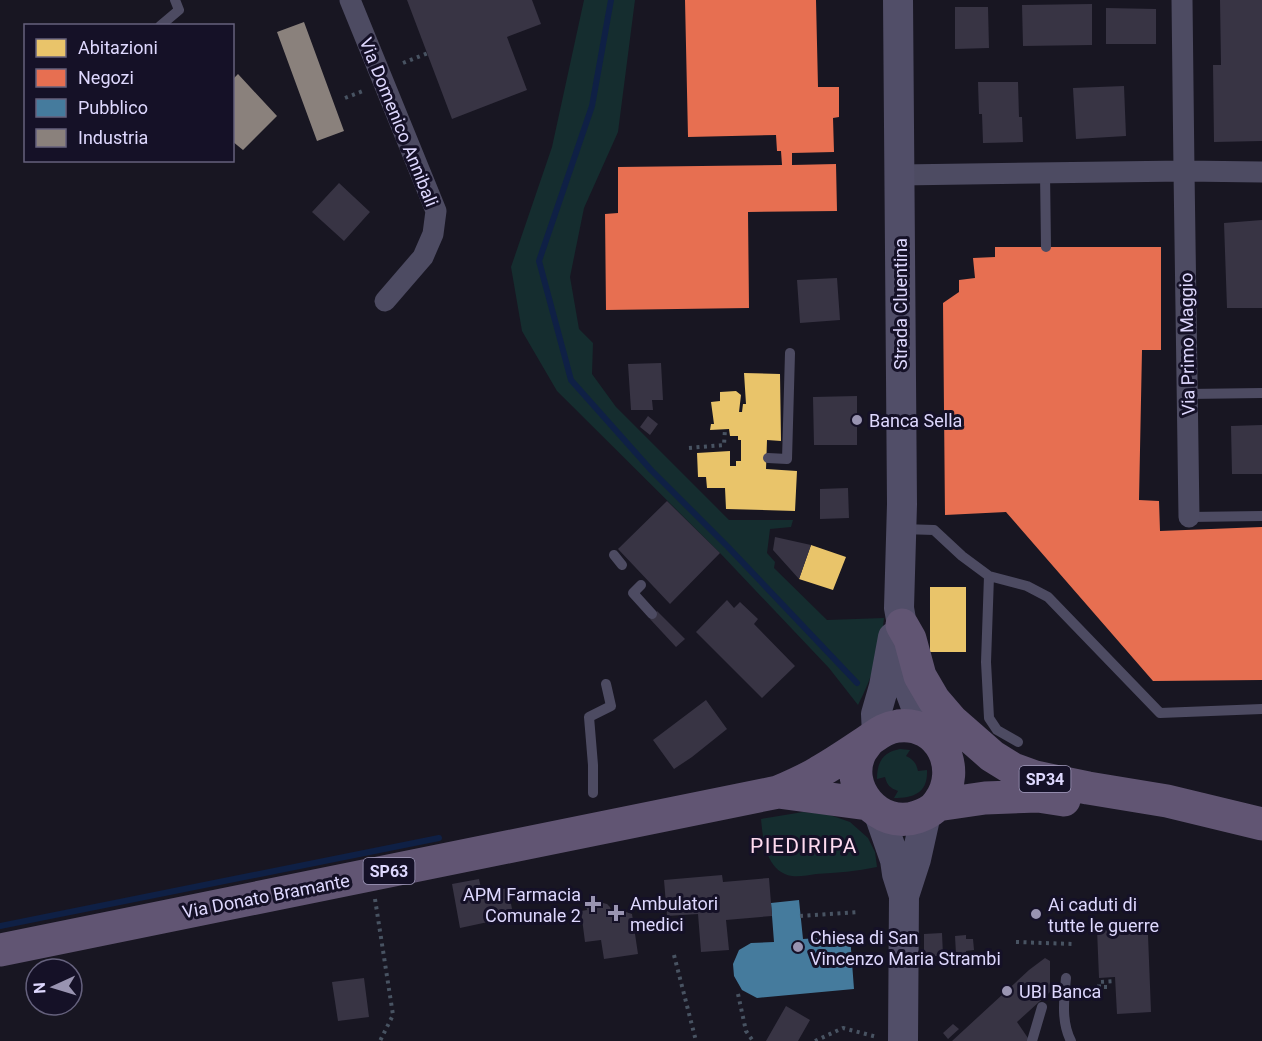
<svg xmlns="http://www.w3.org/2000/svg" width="1262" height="1041" viewBox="0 0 1262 1041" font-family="Roboto,sans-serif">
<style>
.green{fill:#152d2f}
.homes{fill:#e9c46a}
.shops{fill:#e76f51}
.public{fill:#457b9d}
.industry{fill:#8a817c}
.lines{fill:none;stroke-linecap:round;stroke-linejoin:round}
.stream{stroke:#0f2045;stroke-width:6}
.building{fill:#383444}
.path{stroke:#485362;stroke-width:4;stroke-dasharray:3 4.5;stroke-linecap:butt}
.service{stroke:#4d4b62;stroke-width:10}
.minor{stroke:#4d4b62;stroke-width:21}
.secondary{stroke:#514e68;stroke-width:30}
.primary{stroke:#615573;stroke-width:33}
.poi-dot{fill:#9994b1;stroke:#151127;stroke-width:2}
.labels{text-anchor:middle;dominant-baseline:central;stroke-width:6;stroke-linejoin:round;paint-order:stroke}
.shield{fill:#151127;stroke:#a29cbe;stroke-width:1.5}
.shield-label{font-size:16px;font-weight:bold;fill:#ded8fe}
.street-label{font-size:18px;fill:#ded8fe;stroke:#151127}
.poi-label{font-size:18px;fill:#ded8fe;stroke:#151127;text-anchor:start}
.quarter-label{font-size:21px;letter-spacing:1.5px;fill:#fedaef;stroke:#151127}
</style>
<rect width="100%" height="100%" fill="#181622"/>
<!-- green -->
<path class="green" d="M584,0H635L618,132L584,208L570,277L579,329L593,343L592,374L616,407L729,520H793L791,527L770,529L767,553L775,562L774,568L827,620L884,618C881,649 872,678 858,705L829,668L720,553L557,391L522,331L511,267L552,147Z
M900,749L910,750L906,756C914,760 916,763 918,771L927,770C928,793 914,798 894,798L898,791C890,788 887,785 885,777L877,779C877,762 883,752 900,749Z
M803,812L827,814L850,822L868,838L875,852L877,867C857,871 837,873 816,874C809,875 800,877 792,876C766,872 763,840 761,819Z"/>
<!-- homes -->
<path class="homes" d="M744,373L780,374L781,441L767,440L766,469L797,471L795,511L726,509L725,488H707L706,477H698L697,453L730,451V466H736V461H741V440H738V436H730L729,429L710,430L711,424H714L711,402L720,401V392L736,391L741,395L739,412H742L743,404H746Z
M811,545L846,557L833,590L799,579Z
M930,587H966V652H930Z"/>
<!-- shops -->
<path class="shops" d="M685,0H816L818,87H839V117L833,118L834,152L792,153V165L836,164L837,211L748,212L749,308L606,310L605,214L618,213V167L782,165L781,151H777L776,135L688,137Z
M995,247H1161V350H1142L1139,500L1159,501L1160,531L1262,527V680L1153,681L1006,512L945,515L943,303L959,292V280L975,278L973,258L995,257Z"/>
<!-- public -->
<path class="public" d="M799,900L803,939L850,936L854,989L757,998L742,990L734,976L733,964L739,950L751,943L774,942L771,903Z"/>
<!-- industry -->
<path class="industry" d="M304,22L344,131L317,141L277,32Z
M238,74L277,116L243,150L232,141V80Z"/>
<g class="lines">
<!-- stream -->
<path class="stream" d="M611,0L592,106L539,261L571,380L651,470L728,547L857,683
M0,926L439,838"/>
</g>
<!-- building -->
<path class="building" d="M407,0H532L541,24L507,37L527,90L452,119Z
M1220,0H1262V141L1214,142L1213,65H1221Z
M1092,4V45L1023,46L1022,5Z
M955,7H988L989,48L955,49Z
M1106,8L1156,9V44H1106Z
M978,82H1018L1019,117H1022L1023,142L983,143L982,114H979Z
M1124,86L1126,136L1076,139L1073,88Z
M339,183L370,212L344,241L312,212Z
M1262,220V308H1227L1224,223Z
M837,278L840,320L800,323L797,280Z
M661,363L663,400H652L653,410H631L628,364Z
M857,396V445H814L813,397Z
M648,416L658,424L650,435L640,427Z
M1262,425V474H1232L1231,426Z
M848,488L849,518L820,519V489Z
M667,501L720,553L670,604L618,549Z
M775,537L811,545L799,579L773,550Z
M727,600L734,608L740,602L758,619L754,624L795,666L762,698L696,632Z
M657,611L685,639L676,647L650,619Z
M706,700L727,729L692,757L674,769L653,740Z
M722,875L723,882L769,878L772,916L726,920L729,950L701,952L698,914L667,916L664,880Z
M479,879L482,893L508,888L512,909L487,915L488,922L460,928L452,884Z
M603,903L607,904L610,907L612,914L626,912L632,914L638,954L604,959L601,940L585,942L581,911L587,910L586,905Z
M1097,929L1148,935L1151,1012L1117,1014L1115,977L1099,978Z
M942,933L943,956H924V934Z
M966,935V939H973L974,950L966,951V954H956L955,936Z
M1045,958L1050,961V992L1017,1022L1030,1041H952L1029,970Z
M364,978L369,1017L338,1021L332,982Z
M786,1006L810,1020L798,1041H766Z
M953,1024L959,1029L948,1039L943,1033Z"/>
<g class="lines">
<!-- path -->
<path class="path" d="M403,63L428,53
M345,98L363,91
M689,448L724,445L725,429
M375,899L393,1015L380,1041
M800,916L858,912
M1016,942L1073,944
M674,955L696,1041
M1107,987H1099V982L1115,981
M738,994L746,1031L753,1041
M815,1041L843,1028L877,1037"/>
<!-- service -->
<path class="service" d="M160,26L179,10L175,0
M1045,173L1046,247
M1188,394L1262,393
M768,458L787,459L790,353
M1189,517L1262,516
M902,529L934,530L962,556L989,576L1027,586L1048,597L1160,713L1262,709
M614,555L622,565
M989,576L986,662L989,718L997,730L1018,742
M641,585L633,593L652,614
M593,793V765L589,717L611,706L606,684
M1066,978C1064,999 1061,1022 1071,1041
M1032,1041L1042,1007"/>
<!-- minor -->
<path class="minor" d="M350,0L436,211L433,234L423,257L385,301
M900,175L1184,171L1182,0
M1189,517L1184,171L1262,172"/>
<!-- secondary -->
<path class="secondary" d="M898,0L902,504L899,608L902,625L903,657L907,683L925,731
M877,734L876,714L884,686L893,637
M879,814L895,860L897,874L904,896
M903,1041L904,896L916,859L926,814"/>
<!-- primary -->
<path class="primary" d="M902,625L910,639L920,676L934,700L952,721L992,756L1013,769L1035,777L1088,788L1167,801L1262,824
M778,792L868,804
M937,805L985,798L1038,796L1064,800
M0,950L778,792C792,786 806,780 819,772C835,763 851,752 866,742C877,735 884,728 898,726C940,721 963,769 939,802C934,810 926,814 917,817C879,830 842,787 861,751C863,748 866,744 869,740"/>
</g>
<!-- markers -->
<g class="poi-dot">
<circle cx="857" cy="420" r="6"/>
<path d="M590 895h6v6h6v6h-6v6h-6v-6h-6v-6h6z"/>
<path d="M613 904h6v6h6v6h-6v6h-6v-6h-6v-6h6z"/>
<circle cx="1036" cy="914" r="6"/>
<circle cx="798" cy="947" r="6"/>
<circle cx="1007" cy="991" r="6"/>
</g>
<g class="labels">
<!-- shield labels -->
<g class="shield">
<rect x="1019.5" y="766" width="51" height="26" rx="4.5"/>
<rect x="363.5" y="858" width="51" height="26" rx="4.5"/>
</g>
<g class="shield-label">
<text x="1045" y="779">SP34</text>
<text x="389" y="871">SP63</text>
</g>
<!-- street labels -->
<g class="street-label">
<text transform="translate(399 122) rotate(68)">Via Domenico Annibali</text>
<text transform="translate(900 304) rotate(-90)">Strada Cluentina</text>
<text transform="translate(1187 344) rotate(-91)">Via Primo Maggio</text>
<text transform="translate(266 896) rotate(-11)">Via Donato Bramante</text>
</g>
<!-- poi labels -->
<g class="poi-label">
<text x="869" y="420">Banca Sella</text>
<text x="581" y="894" text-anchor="end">APM Farmacia<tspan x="581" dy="21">Comunale 2</tspan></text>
<text x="630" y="903">Ambulatori<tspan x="630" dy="21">medici</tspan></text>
<text x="1048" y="904">Ai caduti di<tspan x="1048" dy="21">tutte le guerre</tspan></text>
<text x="810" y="937">Chiesa di San<tspan x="810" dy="21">Vincenzo Maria Strambi</tspan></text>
<text x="1019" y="991">UBI Banca</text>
</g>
<!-- quarter labels -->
<g class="quarter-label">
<text x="804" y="846">PIEDIRIPA</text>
</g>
</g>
<!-- legend -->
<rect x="24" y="24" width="210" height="138" fill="#151127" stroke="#65617d" stroke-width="1.5"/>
<rect x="36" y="39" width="30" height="18" fill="#e9c46a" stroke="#65617d" stroke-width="1.5"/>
<text x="78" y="54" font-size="18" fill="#ded8fe">Abitazioni</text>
<rect x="36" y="69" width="30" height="18" fill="#e76f51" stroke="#65617d" stroke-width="1.5"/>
<text x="78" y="84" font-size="18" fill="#ded8fe">Negozi</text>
<rect x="36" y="99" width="30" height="18" fill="#457b9d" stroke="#65617d" stroke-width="1.5"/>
<text x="78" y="114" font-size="18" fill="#ded8fe">Pubblico</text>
<rect x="36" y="129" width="30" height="18" fill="#8a817c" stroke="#65617d" stroke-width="1.5"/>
<text x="78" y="144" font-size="18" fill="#ded8fe">Industria</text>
<!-- north arrow -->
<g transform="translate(54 987) rotate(266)"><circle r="28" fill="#151127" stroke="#65617d" stroke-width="1.5"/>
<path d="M0-4.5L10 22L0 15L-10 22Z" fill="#9994b1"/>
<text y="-9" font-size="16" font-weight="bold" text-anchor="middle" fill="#ded8fe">N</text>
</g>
</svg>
